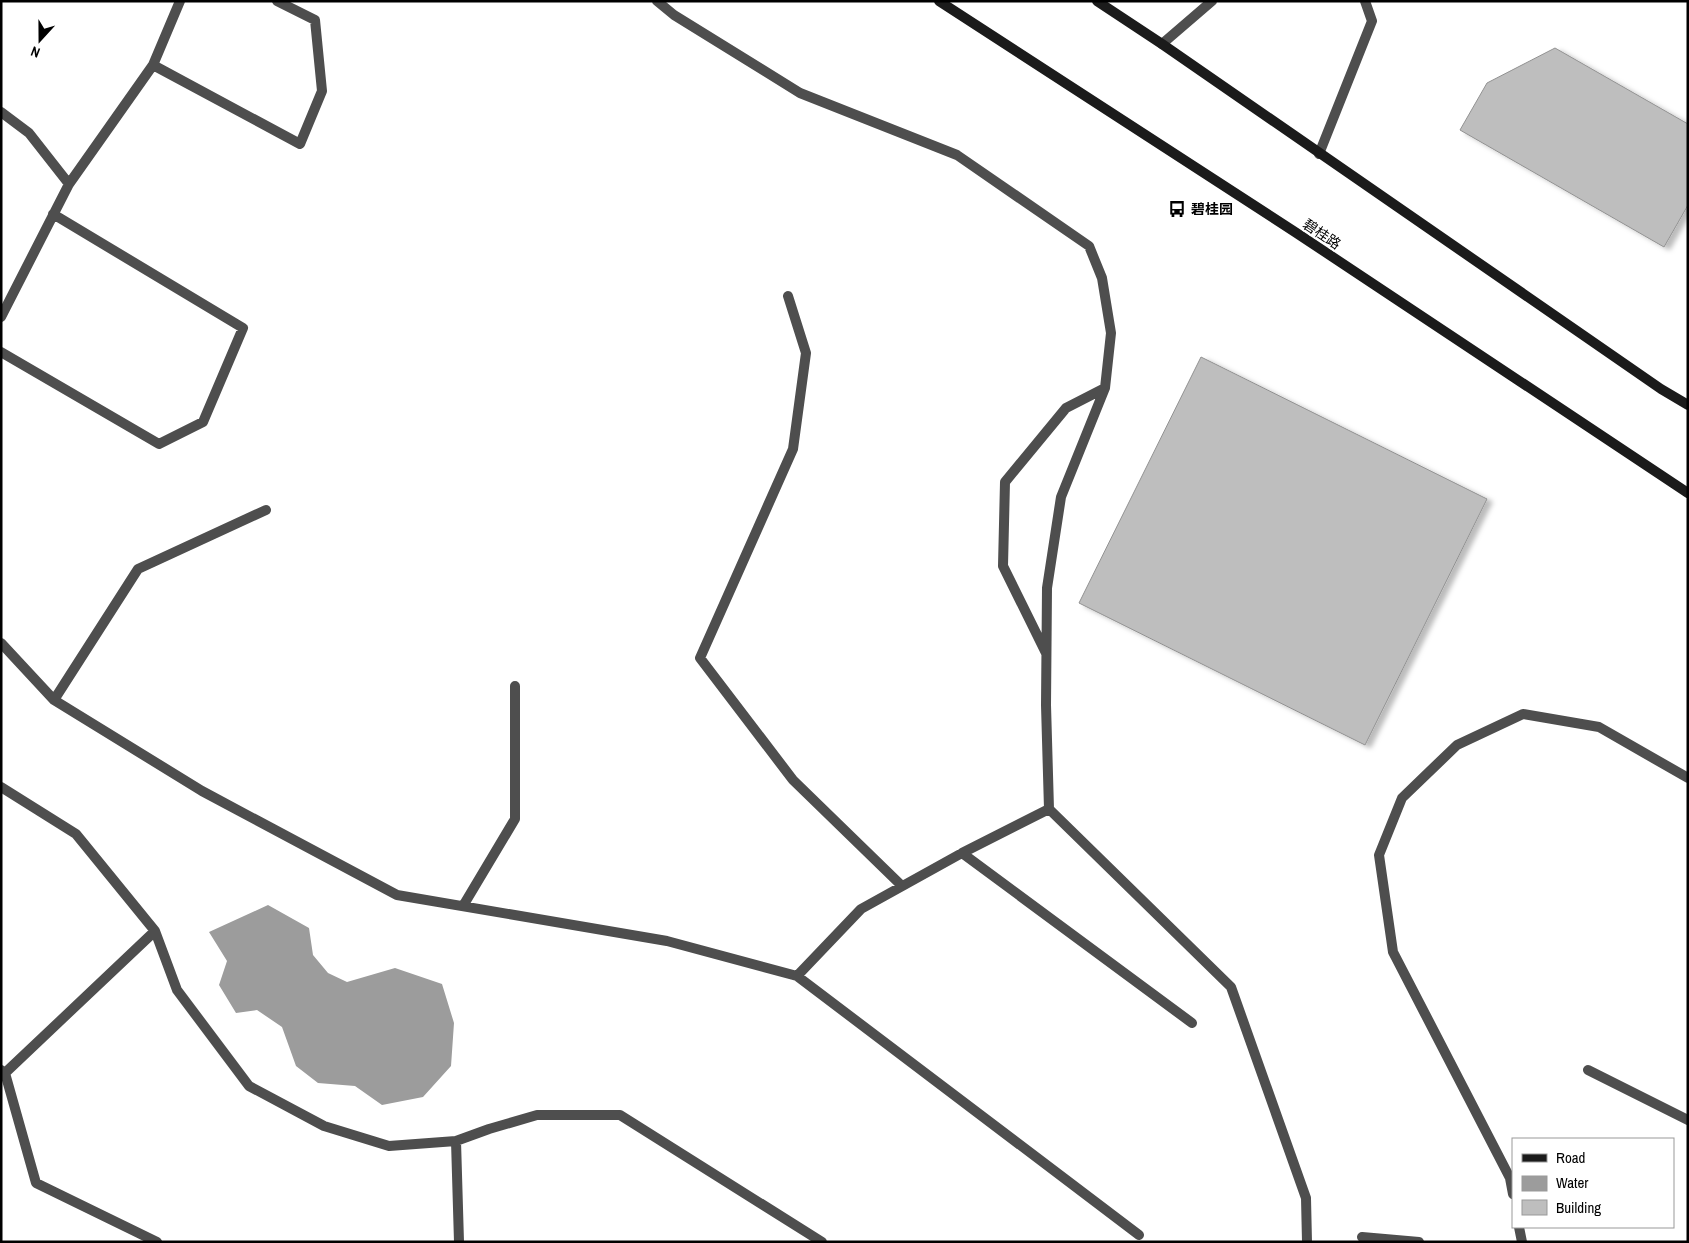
<svg xmlns="http://www.w3.org/2000/svg" width="1689" height="1243" viewBox="0 0 1689 1243" font-family="'Archivo Narrow','Noto Sans SC',sans-serif">
<style>
.water{fill:#9c9c9c}
.building{fill:#bebebe;stroke:#929292;filter:url(#shadow)}
.lines{fill:none;stroke-linecap:round;stroke-linejoin:round}
.street{stroke:#4e4e4e;stroke-width:10}
.secondary{stroke:#1b1b1b;stroke-width:10}
.labels{text-anchor:middle;dominant-baseline:central;stroke-width:4;stroke-linejoin:round;paint-order:stroke}
.poi-label{font-size:14px;font-weight:bold;fill:#000;stroke:#fff;text-anchor:start}
.street-label{font-size:14px;fill:#000;stroke:#fff}
</style>
<defs>
<filter id="shadow"><feDropShadow dx="5.5" dy="3" stdDeviation="2.5" flood-color="#0004"/></filter>
</defs>
<rect width="100%" height="100%" fill="#fff"/>
<!-- water -->
<path class="water" d="M268,905L309,928L313,955L328,973L347,982L395,968L442,984L454,1023L451,1066L423,1097L382,1105L355,1086L318,1083L296,1066L282,1027L257,1010L236,1013L219,985L227,961L209,932Z"/>
<!-- building -->
<path class="building" d="M1555,48L1688,124V205L1664,247L1460,130L1487,83Z
M1201,357L1487,499L1365,745L1079,603Z"/>
<g class="lines">
<!-- street -->
<path class="street" d="M657,1L674,15L800,93L957,155L1089,246L1102,278L1111,333L1105,388L1061,497L1047,588L1046,705L1049,809L1231,987L1306,1198L1307,1242
M1162,44L1212,1
M153,65L300,144L322,91L315,20L277,1
M1,112L29,133L69,184
M1319,154L1372,21L1365,1
M788,296L806,353L793,449L700,658L793,780L902,886
M1,317L69,184L153,65L180,1
M1,352L159,444L203,422L243,328L53,214
M1,643L54,700L202,791L397,895L667,941L797,976L861,909L962,853L1049,809
M1046,653L1003,566L1005,482L1066,408L1105,388
M54,700L138,569L266,510
M1,787L76,834L155,931L177,990L249,1086L324,1126L389,1146L456,1141L489,1129L537,1115H620L822,1242
M962,853L1192,1023
M463,906L515,819V686
M797,976L1139,1235
M1,1070L5,1073L36,1183L157,1242
M1588,1070L1688,1120
M5,1073L155,931
M456,1141L459,1242
M1513,1194L1510,1178L1393,952L1379,855L1402,798L1457,745L1523,714L1599,727L1688,778
M1519,1227L1522,1242
M1362,1237L1419,1242"/>
<!-- secondary -->
<path class="secondary" d="M939,1L1295,232L1688,493
M1097,1L1162,44L1661,389L1688,405"/>
</g>
<!-- icons -->
<defs>
<g id="bus-bare" transform="scale(1.35)"><path d="M-5-6H5V4H4V6H2V4H-2V6H-4V4H-5ZM-3.5-4V0h7V-4ZM-3.5 1.2v1.5H-2V1.2ZM2 1.2v1.5H3.5V1.2Z" fill="#000" stroke="#fff" stroke-width="2.5" paint-order="stroke"/></g>
</defs>
<g fill-rule="evenodd">
<use href="#bus-bare" x="1177" y="209"/>
</g>
<g class="labels">
<!-- poi labels -->
<g class="poi-label">
<text x="1191" y="209">碧桂园</text>
</g>
<!-- street labels -->
<g class="street-label">
<text transform="translate(1322 234) rotate(34)">碧桂路</text>
</g>
</g>
<!-- border -->
<rect width="1689" height="1243" fill="none" stroke="#000000" stroke-width="5"/>
<!-- legend -->
<rect x="1512" y="1138" width="162" height="90" fill="#ffffff" stroke="#999999"/>
<rect x="1522" y="1154" width="25" height="8" fill="#1b1b1b" stroke="#999999"/>
<text x="1556" y="1163" font-size="15" fill="#000000">Road</text>
<rect x="1522" y="1176" width="25" height="15" fill="#9c9c9c" stroke="#999999"/>
<text x="1556" y="1188" font-size="15" fill="#000000">Water</text>
<rect x="1522" y="1200" width="25" height="15" fill="#bebebe" stroke="#999999"/>
<text x="1556" y="1213" font-size="15" fill="#000000">Building</text>
<!-- north arrow -->
<g transform="translate(40 40) rotate(201)" stroke="#ffffff" stroke-width="4" paint-order="stroke">
<path d="M0-4L9 19L0 12L-9 19Z" fill="#000000"/>
<text y="-8" font-size="14" font-weight="bold" text-anchor="middle" fill="#000000">N</text>
</g>
</svg>
